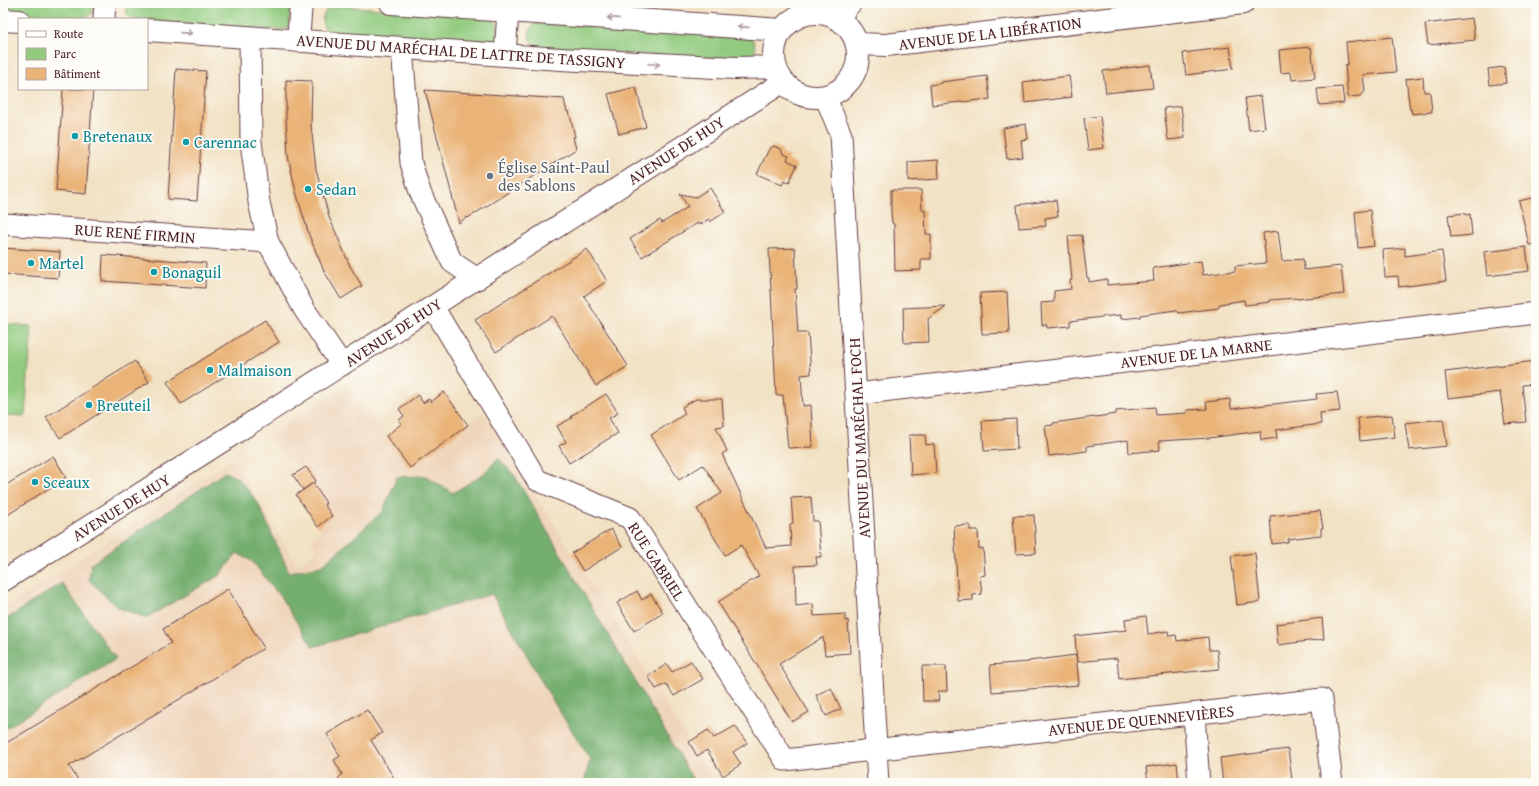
<svg xmlns="http://www.w3.org/2000/svg" width="1539" height="786" viewBox="0 0 1539 786" font-family="'Gentium Book Plus',serif">
<style>
.built{fill:#efd6bb}
.green{fill:#92cb7f;stroke:#6e7555}
.forest{fill:#75af6e;stroke:#60674c}
.building{fill:#eab478}
.lines{fill:none;stroke-linecap:round;stroke-linejoin:round}
.minor-casing{stroke:#633c42;stroke-width:23}
.tertiary-casing{stroke:#633c42;stroke-width:24}
.minor{stroke:#fff;stroke-width:21}
.tertiary{stroke:#fff;stroke-width:22}
.oneway{stroke:#ae9aa0}
.culture-dot{fill:#0f9aa8;stroke:#fdfcf7;stroke-width:1.5}
.worship-dot{fill:#6b7280;stroke:#fdfcf7;stroke-width:1.5}
.labels{text-anchor:middle;dominant-baseline:central;stroke-width:3.5;stroke-linejoin:round;paint-order:stroke}
.street-label{font-size:16px;fill:#4a1f2b;stroke:#fdfcf7}
.culture-label{font-size:16px;fill:#0d838f;stroke:#fdfcf7;text-anchor:start}
.worship-label{font-size:16px;fill:#5b616d;stroke:#fdfcf7;text-anchor:start}
</style>
<rect width="100%" height="100%" fill="#fdfcf7"/>
<filter id="ink" filterUnits="userSpaceOnUse"><feTurbulence type="fractalNoise" baseFrequency=".025" numOctaves="2"/><feDisplacementMap in="SourceGraphic" scale="8" xChannelSelector="R" yChannelSelector="G"/><feConvolveMatrix kernelMatrix="1 2 1 2 8 2 1 2 1" color-interpolation-filters="sRGB"/></filter>
<filter id="wash" filterUnits="userSpaceOnUse"><feTurbulence type="fractalNoise" baseFrequency=".012" numOctaves="4" result="noise"/><feDisplacementMap in="SourceGraphic" scale="16" xChannelSelector="R" yChannelSelector="G"/><feGaussianBlur stdDeviation="0.9" result="paint"/><feColorMatrix in="noise" values="0 0 0 0 0 0 0 0 0 0 0 0 0 0 0 0 0 1.4 0 .05"/><feComposite in="paint" operator="in"/></filter>
<g filter="url(#wash)">
<rect width="100%" height="100%" fill="#f2e2c4"/>
<!-- built -->
<path class="built" d="M348,385L409,467L484,412L715,783H3V609L232,459L297,564L318,551L311,540L321,532L317,526L332,514L324,503L326,502L317,489H315L311,483L315,480L305,466L299,469L268,437Z"/>
<!-- green -->
<path class="green" d="M3,3H96L93,13L82,18L3,12Z
M126,3H286L290,7L289,27L283,30L147,22V19C134,19 123,20 126,3Z
M339,6L485,16L496,22L499,29L496,42L490,45L333,35C322,28 319,21 327,9Z
M534,23L745,35L753,40C756,47 756,52 752,60L540,49C528,42 526,35 534,23Z
M3,324L32,326L25,416L3,415Z"/>
<!-- forest -->
<path class="forest" d="M498,458L515,476L695,783H673L672,781L668,783H584L590,759L551,698L492,594L313,647L281,598L253,562L237,553L220,575L146,618L117,607L89,580L91,564L225,472L239,479L258,503L289,572L322,566L383,511L397,477L426,476L453,493L485,473Z
M62,583L116,659L3,730V621Z"/>
<g id="blocks">
<!-- building -->
<path class="building" d="M1472,18L1475,40L1428,45L1425,24Z
M1392,37L1396,72L1363,75L1365,91L1361,96L1348,97L1345,65L1348,64L1346,42Z
M1230,47L1233,69L1186,75L1183,53Z
M1311,47L1315,78L1292,80L1291,72L1281,73L1279,50Z
M1150,65L1153,88L1106,93L1103,71Z
M1504,67L1506,83L1490,85L1488,69Z
M176,69L206,71L197,201L168,199Z
M987,76L990,99L932,105L930,85L941,83V82Z
M1069,76L1072,97L1025,103L1023,82Z
M1423,77L1424,92H1430L1432,112L1412,114L1411,109L1410,110L1406,79Z
M286,80L312,81L311,125L316,169L329,217L336,233L350,266L362,286L341,299L324,271L309,235L296,192L288,156L286,118Z
M636,87L646,127L619,134L608,94Z
M1342,87L1344,103L1319,105L1317,89Z
M63,89H93L86,194L56,191Z
M425,90L564,99L567,112L569,111L575,137H573L576,149L468,218L467,217L459,223Z
M1261,96L1265,128L1249,130L1245,98Z
M1181,106L1185,138L1168,140L1164,108Z
M1100,116L1104,148L1088,150L1084,118Z
M1026,124L1028,139L1021,140L1023,157L1007,159L1003,128Z
M774,146L781,149L783,154L789,156L787,160L797,165L789,183L784,181L782,185L757,174L769,149Z
M938,160L939,179L908,181V162Z
M710,188L725,212L710,222L709,219L699,225L698,223L689,228L642,257L630,239L660,220L662,223L688,207L680,194L696,197Z
M891,190H921L922,210H925L926,234H931V259H921V270L895,271L894,224L892,223L891,211Z
M1536,197V244L1529,245L1519,201Z
M1056,200L1058,216L1045,218L1046,226L1019,228L1017,205Z
M1370,210L1374,246L1358,248L1355,212Z
M1465,213L1466,215L1470,214L1472,235L1451,237L1448,215Z
M1278,231L1282,261L1303,259L1304,270L1341,266L1344,294L1297,299L1296,298L1270,300V302L1245,305L1244,300L1220,304L1218,308L1179,313L1176,310L1140,315V317L1121,319V315L1110,316L1070,321V326L1047,328V325H1042L1041,303L1054,302V291L1071,289L1070,280H1072L1068,236L1082,235L1087,278H1089V282L1107,279V285L1154,281L1153,268L1201,261L1203,275L1235,271V266L1266,263L1263,233Z
M1526,247L1529,271L1487,276L1484,252Z
M3,248L60,252L58,278L3,274Z
M795,248L797,289H795L798,333H808L811,374L801,375L803,406L811,405L813,447L788,448L783,395H776L769,249Z
M1405,248V256L1442,251L1446,281L1399,287L1398,276L1385,277L1383,250Z
M587,249L607,281L584,296L628,366L596,386L552,316L496,352L475,320Z
M103,255L206,263L205,288L102,281Z
M1007,292L1009,333L982,334L980,293Z
M946,306L928,319L929,342L904,343L903,308Z
M265,320L279,342L181,404L167,382Z
M135,361L149,382L60,438L46,417Z
M1536,361V384L1522,385L1526,422L1505,424L1500,392L1448,398L1445,372Z
M444,392L468,425L410,468L386,436L401,424L399,420L404,416L399,409L418,395L423,403L429,399L431,402Z
M1337,392L1340,411L1320,413L1321,424L1276,430L1277,438L1261,440L1260,431L1209,438L1159,441L1160,450L1129,453L1128,440L1087,446V451L1049,456L1045,426L1053,425V423L1116,414V411L1155,407L1156,415L1187,413V410L1207,409L1206,402L1230,399L1231,409L1317,399L1316,394Z
M606,394L618,413L609,418L618,433L569,463L559,446L566,442L557,426L572,418L571,416Z
M696,399H722L724,426L716,427L727,451L722,454L766,548L791,546L790,524L793,523L791,498L811,497L813,521H818L821,557H816L817,565L795,566L796,606L813,604L814,616L845,614V621L848,620L850,653L825,655L823,637L779,664L809,712L792,722L718,602L759,576L741,545L725,555L697,509L722,493L703,465L679,480L651,435L685,414L682,407Z
M1392,415L1395,437L1360,441L1358,418Z
M1016,419L1017,449L984,451L982,421Z
M1443,419L1447,446L1409,450L1405,423Z
M909,435H925L926,445L934,444L936,473L911,475Z
M53,456L66,477L3,518V487Z
M306,467L316,481L303,490L293,475Z
M313,483L326,503L324,504L332,516L318,527L296,495Z
M1320,511L1323,528H1321V535L1288,539V542L1272,544L1270,516Z
M1034,515L1036,553L1016,554L1013,516Z
M970,525V530H978L979,549L983,548L985,575L980,576L982,594L973,595V600L958,601L954,526Z
M611,529L622,547L583,571L572,553Z
M1255,553L1260,602L1237,605L1231,556Z
M228,589L264,648L69,766L80,783H3V745L171,643L163,629Z
M637,591L642,600L651,594L663,613L634,631L617,603Z
M1146,616L1148,634L1168,631L1169,636L1176,635L1177,641L1208,637L1209,650H1217L1219,669L1119,679L1117,658L1077,662L1075,636L1126,630L1125,619Z
M1322,618L1324,639L1278,645L1276,624Z
M1076,655L1079,685L992,692L990,665L1029,662V661Z
M691,661L703,679L674,696L666,684L656,689L648,676L667,664L672,672Z
M922,666H946L947,691H938L939,701H923Z
M831,688L841,709L826,716L816,695Z
M367,710L382,733L371,740L397,783H335L342,774L334,760L340,756L327,734Z
M735,726L747,743L733,752L741,764L723,776L707,750L697,756L689,742L708,730L714,738Z
M1288,749L1292,780L1263,783H1223L1220,758Z
M1177,763L1179,783H1148L1146,767Z"/>
</g>
</g>
<g filter="url(#ink)">
<use href="#blocks" fill-opacity="0" stroke="#633c42" stroke-width="1"/>
<g class="lines">
<!-- minor casing -->
<g class="minor-casing">
<path id="minor" d="M814,13L815,3
M104,19L105,3
M837,19L851,3
M250,37L251,142L259,202L268,242L304,309L342,365
M402,48L411,163L420,192L452,262L477,279
M505,55L508,11
M825,96L841,135L878,783
M3,224L268,242
M433,307L537,480L630,518L785,760L1322,699L1332,783
M857,394L1536,313
M3,581L190,462L783,82
M1194,715L1199,783"/>
</g>
<!-- tertiary casing -->
<g class="tertiary-casing">
<path id="tertiary" d="M391,3L782,30
M774 55a42 42 0 1 1 84 0a42 42 0 1 1-84 0Z
M3,20L19,21
M147,30L560,59L735,68L775,67
M298,41L301,3
M857,44L886,45L1243,3"/>
</g>
<!-- minor -->
<use href="#minor" class="minor"/>
<!-- tertiary -->
<use href="#tertiary" class="tertiary"/>
</g>
<!-- one-way arrows -->
<defs><path id="oneway-shaft" d="M-6 0H5M1.5-3L5.5 0L1.5 3" fill="none" stroke-width="1.6" stroke-linecap="round" stroke-linejoin="round"/></defs>
<g class="oneway">
<use href="#oneway-shaft" transform="translate(613 18) rotate(-176)"/>
<use href="#oneway-shaft" transform="translate(743 27) rotate(-176)"/>
<use href="#oneway-shaft" transform="translate(186 33) rotate(4)"/>
<use href="#oneway-shaft" transform="translate(654 64) rotate(3)"/>
</g>
</g>
<!-- markers -->
<g class="culture-dot">
<circle cx="75" cy="136" r="4"/>
<circle cx="186" cy="142" r="4"/>
<circle cx="308" cy="189" r="4"/>
<circle cx="31" cy="263" r="4"/>
<circle cx="154" cy="272" r="4"/>
<circle cx="210" cy="370" r="4"/>
<circle cx="89" cy="405" r="4"/>
<circle cx="35" cy="482" r="4"/>
</g>
<circle class="worship-dot" cx="490" cy="176" r="4"/>
<g class="labels">
<!-- street labels -->
<g class="street-label">
<text transform="translate(990 33) rotate(-7)">AVENUE DE LA LIBÉRATION</text>
<text transform="translate(461 51) rotate(4)">AVENUE DU MARÉCHAL DE LATTRE DE TASSIGNY</text>
<text transform="translate(676 150) rotate(-33)">AVENUE DE HUY</text>
<text transform="translate(135 233) rotate(4)">RUE RENÉ FIRMIN</text>
<text transform="translate(393 332) rotate(-33)">AVENUE DE HUY</text>
<text transform="translate(1196 353) rotate(-7)">AVENUE DE LA MARNE</text>
<text transform="translate(859 438) rotate(-93)">AVENUE DU MARÉCHAL FOCH</text>
<text transform="translate(121 507) rotate(-32)">AVENUE DE HUY</text>
<text transform="translate(657 561) rotate(57)">RUE GABRIEL</text>
<text transform="translate(1141 720) rotate(-6)">AVENUE DE QUENNEVIÈRES</text>
</g>
<!-- culture labels -->
<g class="culture-label">
<text x="83" y="136">Bretenaux</text>
<text x="194" y="142">Carennac</text>
<text x="316" y="189">Sedan</text>
<text x="39" y="263">Martel</text>
<text x="162" y="272">Bonaguil</text>
<text x="218" y="370">Malmaison</text>
<text x="97" y="405">Breuteil</text>
<text x="43" y="482">Sceaux</text>
</g>
<!-- worship labels -->
<g class="worship-label">
<text x="498" y="167">Église Saint-Paul<tspan x="498" dy="18">des Sablons</tspan></text>
</g>
</g>
<!-- margin -->
<rect width="1539" height="786" fill="none" stroke="#fdfcf7" stroke-width="16"/>
<!-- legend -->
<rect x="18" y="18" width="130" height="72" fill="#fdfcf7" stroke="#b5a4a5"/>
<rect x="26" y="31" width="20" height="6" fill="#ffffff" stroke="#b5a4a5"/>
<text x="54" y="38" font-size="12" fill="#4a1f2b">Route</text>
<rect x="26" y="48" width="20" height="12" fill="#92cb7f" stroke="#b5a4a5"/>
<text x="54" y="58" font-size="12" fill="#4a1f2b">Parc</text>
<rect x="26" y="68" width="20" height="12" fill="#eab478" stroke="#b5a4a5"/>
<text x="54" y="78" font-size="12" fill="#4a1f2b">Bâtiment</text>
</svg>
